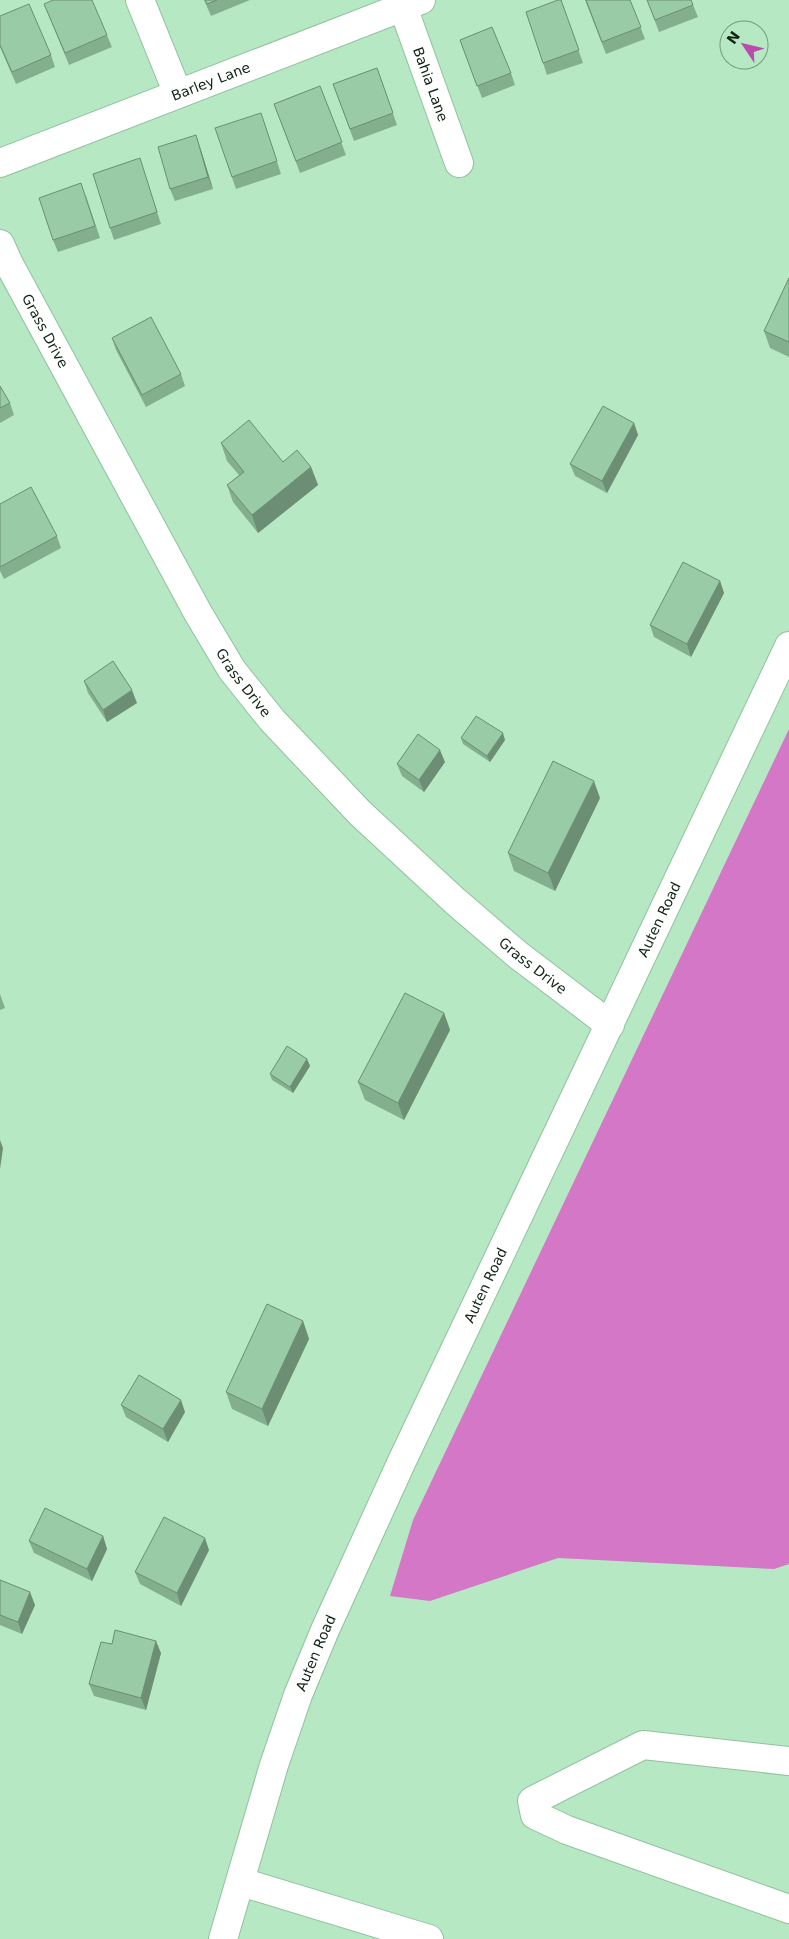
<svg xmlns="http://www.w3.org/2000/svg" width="789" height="1939" viewBox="0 0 789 1939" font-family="'DejaVu Sans',sans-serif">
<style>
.forest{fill:#d377c6}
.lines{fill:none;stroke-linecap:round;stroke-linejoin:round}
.minor-casing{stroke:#8fc29c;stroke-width:30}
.minor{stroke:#fff;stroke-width:28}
.wall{fill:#84af8f}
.shaded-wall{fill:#6b8e74}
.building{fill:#99cba6;stroke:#6b8e74}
.labels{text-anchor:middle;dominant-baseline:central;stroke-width:4.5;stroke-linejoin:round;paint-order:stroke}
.street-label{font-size:14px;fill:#102416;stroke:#b6e9c3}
</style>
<rect width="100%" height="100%" fill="#b6e9c3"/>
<!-- forest -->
<path class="forest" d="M789,729V1564L774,1569L558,1558L430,1601L390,1596L413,1520Z"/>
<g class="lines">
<!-- minor casing -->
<g class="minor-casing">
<g id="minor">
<path d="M140,0L178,94"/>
<path id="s1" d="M403,7L459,163"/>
<path id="s2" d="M0,163L421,0"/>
<path id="s3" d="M0,244L9,264L198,613L232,670L272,720L360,813L455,901L518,955L610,1025"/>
<path d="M789,1761L643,1745L532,1801L535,1815L567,1830L789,1909"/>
<path d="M241,1882L429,1939"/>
<path id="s4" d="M223,1939L274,1765L298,1695L325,1630L402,1461L789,646"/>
</g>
</g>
<!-- minor -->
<use href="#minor" class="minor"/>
</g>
<!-- wall -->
<path class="wall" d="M204,0H250L211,16Z
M561,0L583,63L547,75L526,12Z
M585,0H630L645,39L606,54Z
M647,0H691L698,17L659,32Z
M44,4L107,35L112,47L69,65Z
M0,16L51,55L55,67L16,84L0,47Z
M460,40L511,73L515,85L482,98Z
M377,68L397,125L354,141L333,84Z
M320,86L346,155L300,173L274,104Z
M265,125L281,174L236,189L215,128Z
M200,147L213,189L175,201L170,189Z
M144,171L161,224L114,240L110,228Z
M86,196L100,238L58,252L53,240Z
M789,278V357L770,348L764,331Z
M112,338L181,374L185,386L146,407L116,350Z
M0,386L10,403L14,415L0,423Z
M634,423L638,435L607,493L575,476L570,464Z
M221,443L283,462L311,467L318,485L258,533L233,502L227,485L239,475L227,461Z
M0,504L57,536L61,548L4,579L0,571Z
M720,581L724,593L691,657L654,637L650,625Z
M84,681L137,703L107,722L88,693Z
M461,738L505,740L490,762L463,744Z
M445,762L424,792L402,776L397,764Z
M600,798L555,891L514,871L508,853Z
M0,994L5,1008L0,1010Z
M444,1013L450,1030L404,1120L365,1100L358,1082Z
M307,1059L310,1066L293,1093L272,1080L270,1074Z
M303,1321L309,1339L268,1426L232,1409L226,1392Z
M121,1405L185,1412L168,1442L126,1417Z
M103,1536L107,1549L92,1581L34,1553L29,1541Z
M209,1550L181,1606L140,1584L135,1572Z
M0,1580L35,1605L22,1634L0,1625Z
M112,1644L161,1653L146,1710L94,1696L89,1684Z"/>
<!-- shaded-wall -->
<path class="shaded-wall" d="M196,135L200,147L213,189L208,177Z
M634,423L638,435L607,493L602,481Z
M311,467L318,485L258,533L252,515Z
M720,581L724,593L691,657L687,644Z
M132,690L137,703L107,722L103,710Z
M503,733L505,740L490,762L487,756Z
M440,750L445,762L424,792L419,780Z
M594,781L600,798L555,891L548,873Z
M444,1013L450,1030L404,1120L398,1103Z
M307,1059L310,1066L293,1093L290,1087Z
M0,1140L3,1148L0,1169Z
M303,1321L309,1339L268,1426L262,1409Z
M181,1400L185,1412L168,1442L163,1429Z
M103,1536L107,1549L92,1581L87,1569Z
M205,1538L209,1550L181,1606L177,1593Z
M30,1592L35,1605L22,1634L18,1622Z
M156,1641L161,1653L146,1710L141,1698Z"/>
<!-- building -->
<path class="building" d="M53,0H92L107,35L65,53L44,4Z
M205,0H217L207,4Z
M558,0H561L579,50L543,63L526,12Z
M586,0H630L641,27L602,42Z
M647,0H691L693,5L655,20Z
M29,4L51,55L12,72L0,45V16Z
M492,27L511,73L477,86L460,40Z
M377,68L393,113L350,129L333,84Z
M320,86L342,142L296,161L274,104Z
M261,113L277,161L232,177L215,128Z
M196,135L208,177L170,189L158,147Z
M140,158L157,212L110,228L93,174Z
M81,183L95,226L53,240L39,198Z
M789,278V342L764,331Z
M151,317L181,374L142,395L112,338Z
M0,386L10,403L0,408Z
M603,406L634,423L602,481L570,464Z
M249,420L283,462L297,450L311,467L252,515L227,485L244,472L221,443Z
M31,487L57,536L0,567V504Z
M683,562L720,581L687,644L650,625Z
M113,661L132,690L103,710L84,681Z
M476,716L503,733L487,756L461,738Z
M418,734L440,750L419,780L397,764Z
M553,761L594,781L548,873L508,853Z
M405,993L444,1013L398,1103L358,1082Z
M287,1046L307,1059L290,1087L270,1074Z
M267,1304L303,1321L262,1409L226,1392Z
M139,1375L181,1400L163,1429L121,1405Z
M45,1508L103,1536L87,1569L29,1541Z
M164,1517L205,1538L177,1593L135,1572Z
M0,1580L30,1592L18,1622L0,1615Z
M115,1630L156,1641L141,1698L89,1684L101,1642L112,1644Z"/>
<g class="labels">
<!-- street labels -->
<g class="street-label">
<text stroke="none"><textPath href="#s2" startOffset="226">Barley Lane</textPath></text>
<text stroke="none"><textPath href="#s1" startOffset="82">Bahia Lane</textPath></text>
<text stroke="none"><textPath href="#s3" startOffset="98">Grass Drive</textPath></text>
<text stroke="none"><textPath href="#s3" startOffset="502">Grass Drive</textPath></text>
<text stroke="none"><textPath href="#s4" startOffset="1111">Auten Road</textPath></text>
<text stroke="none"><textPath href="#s3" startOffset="908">Grass Drive</textPath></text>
<text stroke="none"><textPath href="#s4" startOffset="706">Auten Road</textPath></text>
<text stroke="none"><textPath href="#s4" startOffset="301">Auten Road</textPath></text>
</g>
</g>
<!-- north arrow -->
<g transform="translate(744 45) rotate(305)"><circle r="24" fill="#b6e9c3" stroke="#749a7e"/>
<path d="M0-4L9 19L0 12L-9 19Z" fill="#b94cac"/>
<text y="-8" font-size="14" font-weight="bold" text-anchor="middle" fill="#102416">N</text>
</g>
</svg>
